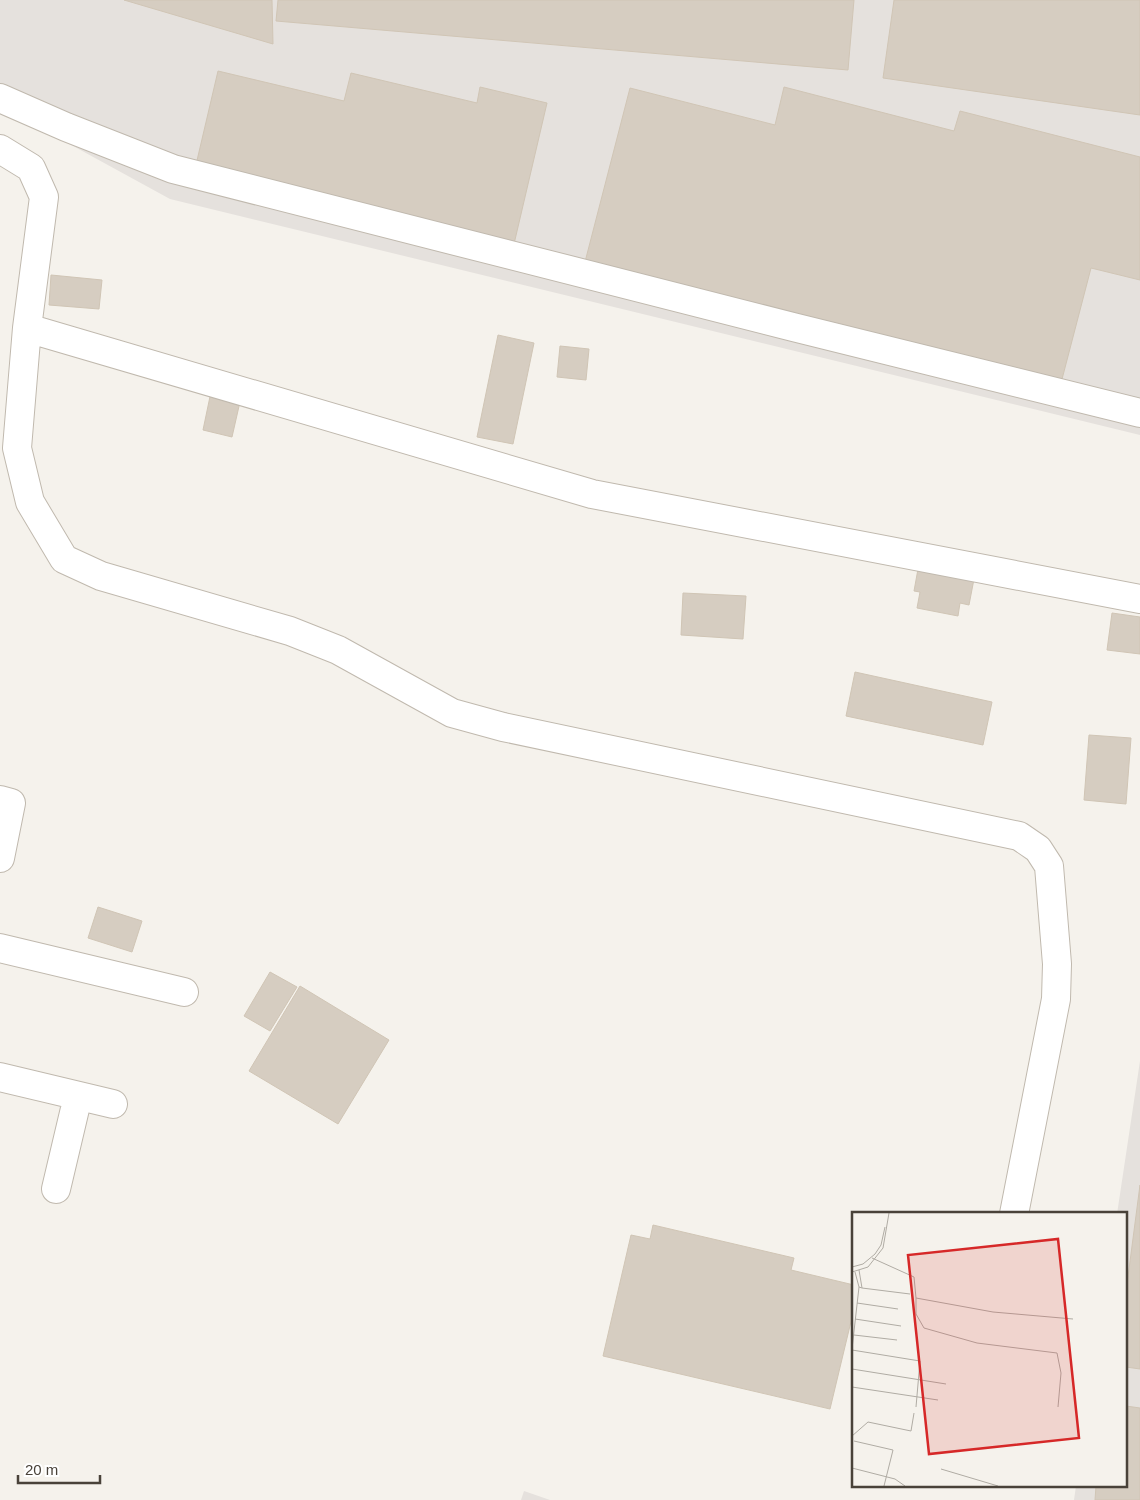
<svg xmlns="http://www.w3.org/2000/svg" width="1140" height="1500" viewBox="0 0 1140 1500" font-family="Helvetica,sans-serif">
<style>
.industrial{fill:#e5e1dd}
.building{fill:#d6cdc1;stroke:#d0c5b5}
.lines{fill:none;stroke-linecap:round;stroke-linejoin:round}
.minor-casing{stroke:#c0b9ae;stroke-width:30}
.minor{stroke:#fff;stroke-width:28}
.inset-road{fill:none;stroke:#b0aca4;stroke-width:1}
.view{fill:#d62828;fill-opacity:0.15;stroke:#d62828;stroke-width:2.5}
.inset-edge{fill:none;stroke:#494239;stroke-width:2.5}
</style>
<rect width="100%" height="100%" fill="#f5f2ec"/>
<!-- industrial -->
<path class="industrial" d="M0,0H1140V435L170,199L0,106Z
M1140,1061V1500H1074L1076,1486H1126V1214H1117Z
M524,1491L550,1500H521Z"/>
<!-- building -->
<path class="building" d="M124,0H272L273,44Z
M278,0H854L848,70L276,21Z
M894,0H1140V115L883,78Z
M218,71L344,101L351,73L477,103L480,87L547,103L514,244L195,169Z
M784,87L954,131L960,111L1140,157V280L1091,268L1061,383L585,262L630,88L775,125Z
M51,275L102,280L99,309L49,305Z
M498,335L534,343L513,444L477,437Z
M560,346L589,349L586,380L557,377Z
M212,387L242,393L232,437L203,430Z
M918,569L974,579L969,605L960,603L958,616L917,608L920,592L914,591Z
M683,593L746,596L743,639L681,635Z
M1112,613L1140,617V654L1107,650Z
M855,672L992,702L983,745L846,716Z
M1089,735L1131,738L1126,804L1084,800Z
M98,907L142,921L132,952L88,938Z
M270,972L297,987L270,1031L244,1016Z
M300,986L389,1040L338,1124L249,1071Z
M1140,1185V1369L1126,1367V1292Z
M653,1225L794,1258L791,1270L854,1285V1309L830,1409L603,1356L631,1235L650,1239Z
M1126,1406L1140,1408V1500H1095L1096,1486H1126Z"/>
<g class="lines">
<!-- minor casing -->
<g class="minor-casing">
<path id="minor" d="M0,98L66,127L173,169L793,327L1140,413
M0,149L31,168L44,197L27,328L592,494L1140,599
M27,328L17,448L30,502L64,559L101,576L290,631L338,650L452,713L503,727L1019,836L1038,849L1049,866L1057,964L1056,999L1014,1214
M0,800L11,803L0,858
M0,948L184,992
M0,1077L113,1104
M56,1189L78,1096"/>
</g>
<!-- minor -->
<use href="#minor" class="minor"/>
</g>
<!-- overview -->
<g transform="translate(852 1212)">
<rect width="275" height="275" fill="#f5f2ec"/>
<path class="inset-road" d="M20,46L62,65L64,86L141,100L221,107M0,55L11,52L23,42L29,33L33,15M0,60L16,55L31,36L37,1M3,60L7,75L10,76L7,58M10,76L58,82M64,86V102L72,116L125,131L205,141L209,161L206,195M5,91L46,97M3,107L49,114M2,123L45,128M0,137L7,75M0,138L68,149L64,195M0,157L94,172M0,175L86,188M0,224L16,210L59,219L62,201M2,229L41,238L32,274M0,256L43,267L53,274M89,257L146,274"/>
<path class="view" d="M206,27L227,226L77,242L56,43Z"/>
<rect width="275" height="275" class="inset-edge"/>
</g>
<!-- scale -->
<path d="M18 1475v8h82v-8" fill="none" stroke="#494239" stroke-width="2.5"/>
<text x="25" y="1475" font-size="15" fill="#494239" stroke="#ffffff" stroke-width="4" paint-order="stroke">20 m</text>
</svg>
